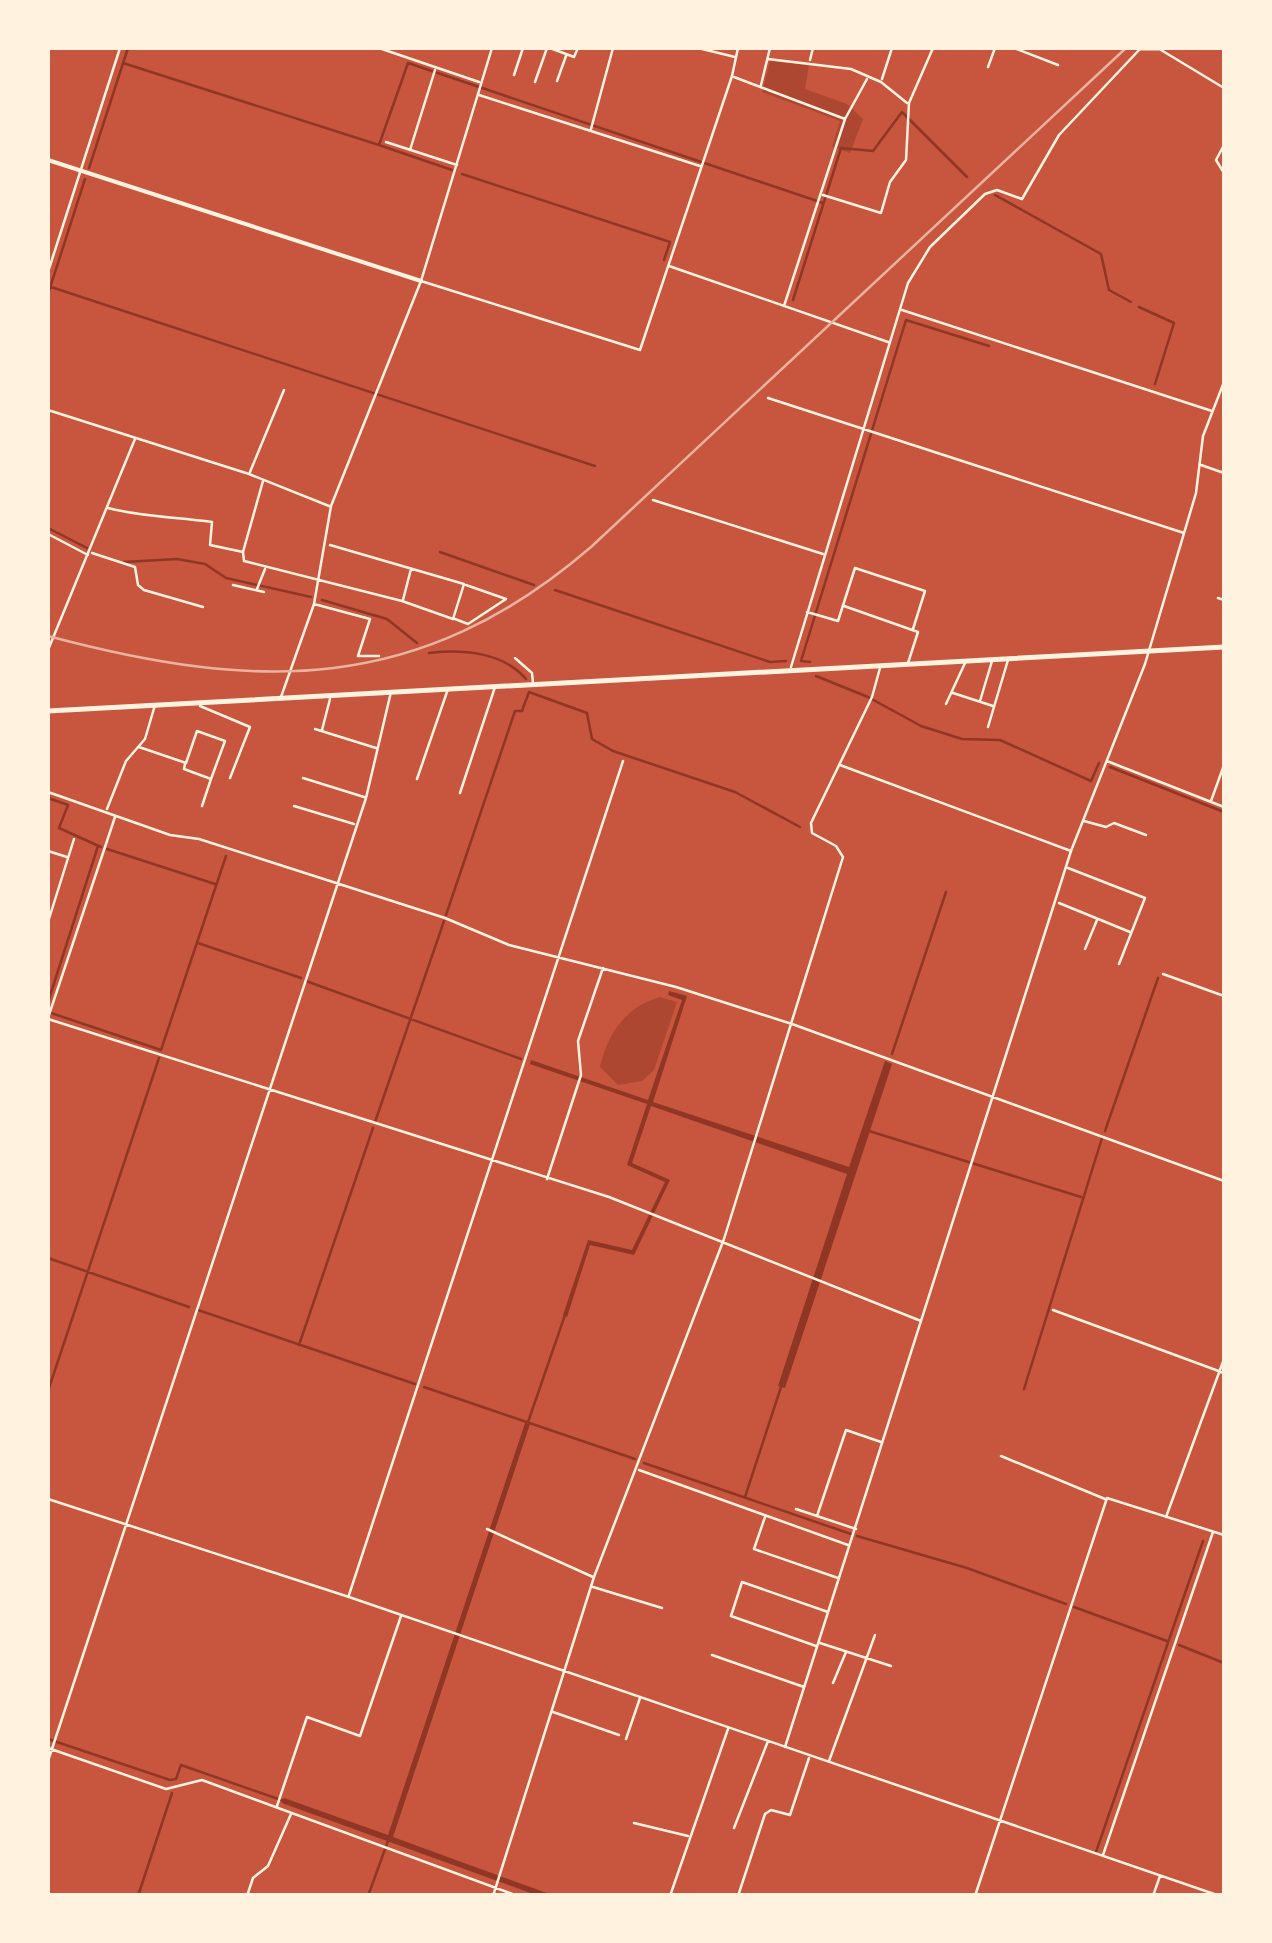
<svg xmlns="http://www.w3.org/2000/svg" width="1272" height="1943" viewBox="0 0 1272 1943" font-family="'Varela Round',sans-serif">
<style>
.green{fill:#ae4732}
.water{fill:#8f3625}
.lines{fill:none;stroke-linecap:round;stroke-linejoin:round}
.stream{stroke:#8f3625;stroke-width:2.5}
.minor{stroke:#fff3e0;stroke-width:2.5}
.tertiary{stroke:#fff3e0;stroke-width:4}
.primary{stroke:#fff3e0;stroke-width:5}
.trunk{stroke:#fff3e0;stroke-width:5}
.rail{stroke:#e9b49f;stroke-width:2.5}
</style>
<rect width="100%" height="100%" fill="#c8553d"/>
<!-- green -->
<path class="green" d="M770,61L809,65L805,89L847,104L863,119L850,153L832,147L840,121L762,92Z
M660,997L677,1002L654,1070L642,1081L618,1085L600,1067C608,1032 626,1007 660,997Z"/>
<!-- water -->
<path class="water" d="M669,991L687,996L653,1102L849,1167L885,1061L892,1064L785,1388L778,1386L847,1174L651,1106L632,1163L670,1180L634,1255L590,1245L567,1317L563,1315L588,1240L632,1250L665,1182L627,1165L647,1104L530,1064L531,1060L648,1100L682,1000L668,995Z
M525,1423L530,1424L393,1837L552,1895H536L282,1803L284,1798L388,1835Z"/>
<g class="lines">
<!-- stream -->
<path class="stream" d="M123,63L379,145L408,63L823,203
M379,145L452,170
M89,168L128,48
M462,174L670,242L664,260
M995,195L1101,254L1109,290L1131,302
M48,286L595,466
M48,294L85,179
M793,300L841,148L873,151L902,112L967,177
M1139,307L1174,323L1155,384
M48,528L87,548
M440,552L534,585
M124,562L177,559L205,564L226,578L311,597
M555,590L770,662L786,661
M322,600L387,619L417,643
M429,653C462,649 503,652 526,679
M810,662L801,661L906,320L989,346
M816,676L868,697L921,726L962,739L1000,740L1091,781L1099,763
M1110,767L1224,812
M48,798L68,805L59,828L101,847
M107,849L215,884
M446,915L515,711H522L529,692L587,713L592,739L613,751L735,792L800,827
M198,943L301,978
M306,981L521,1059
M48,1002L98,846
M48,1012L161,1050L226,856
M892,1054L946,892
M375,1122L444,921
M869,1131L1081,1197
M1105,1131L1158,978
M48,1258L189,1307
M198,1310L415,1384
M299,1345L373,1128
M424,1387L635,1459
M1024,1389L1102,1138
M48,1391L159,1058
M527,1425L565,1315
M644,1463L851,1534
M745,1497L781,1387
M857,1536L967,1568L1066,1604
M1074,1607L1167,1641
M1179,1645L1224,1663
M48,1739L170,1780L176,1779L181,1765L284,1801
M1096,1852L1203,1541
M138,1896L172,1793
M368,1896L388,1841"/>
<!-- minor -->
<path class="minor" d="M379,48L479,82
M550,48L574,57L578,48
M698,48L735,57
M1014,48L1058,65
M1161,50L1224,88
M768,59L851,69L881,82L907,103
M810,60L813,48
M988,67L995,48
M514,75L523,48
M734,77L845,119L784,306
M882,79L892,48
M557,81L566,56
M535,82L547,48
M761,85L770,48
M479,95L700,166
M845,119L867,79
M591,129L613,48
M386,142L457,165
M410,150L435,70
M1224,173L1216,160L1224,145
M823,195L881,213L890,182L906,160L909,103L933,48
M669,266L888,342
M48,272L120,48
M421,281L640,350L732,76L738,48
M902,310L1212,411
M768,398L1184,533
M48,410L249,474L329,506
M1201,465L1224,473
M250,472L284,390
M653,500L823,554
M108,508C143,517 176,517 212,522L210,545L243,552L263,481
M48,534L88,555
M243,552L244,561L402,601L453,619L464,584L330,545
M92,553L135,567L138,585L144,590L203,607
M233,585L264,592
M257,589L265,569
M1218,598L1224,600
M403,600L411,569
M314,604L370,619L358,656H379
M844,606L918,632L908,663
M807,612L838,621L855,568L925,591L913,629
M455,619L468,624L506,599L466,585
M48,650L135,439
M515,658L532,673L533,683
M791,667L908,283L930,247L985,194L997,190L1022,199L1059,135L1140,49
M953,693L993,706
M281,697L314,604L331,506L421,281L492,48
M980,701L992,661
M946,704L965,663
M200,706L250,727L230,778
M988,727L1008,660
M315,729L376,748
M322,730L330,699
M139,747L186,763L197,731L225,741L211,779
M1107,761L1224,807
M185,764L184,769L211,779L202,806
M840,765L1071,851
M303,778L364,797
M417,779L448,689
M48,792L170,835L199,839L445,918L509,945L676,987L792,1024L1224,1181
M460,793L495,687
M1211,801L1224,765
M294,806L354,824
M107,809L126,761L145,739L155,705
M1084,821L1106,827L1114,823L1146,835
M48,851L67,857
M1068,868L1145,898L1119,964
M1059,903L1130,932
M48,922L74,839
M1085,949L1097,920
M48,954V955
M1163,974L1224,996
M48,1018L115,817
M48,1019L609,1197L921,1321
M547,1179L581,1075L578,1041L603,968
M1053,1310L1224,1373
M1001,1456L1105,1499
M639,1470L848,1545
M48,1499L349,1597L1220,1896
M796,1509L856,1529
M817,1516L846,1430L881,1442
M765,1517L754,1549L838,1578
M1166,1517L1224,1359
M487,1529L593,1577
M593,1587L662,1608
M349,1595L623,761
M820,1643L891,1666
M816,1646L731,1616L742,1582L828,1612
M712,1655L804,1687
M833,1683L846,1652
M553,1712L619,1735
M626,1739L640,1698
M785,1747L1071,851L1145,664L1196,493L1203,436L1224,382
M48,1748L166,1789L202,1780L518,1896
M48,1761L366,798L391,692
M829,1761L875,1635
M277,1806L307,1717L360,1736L401,1616
M634,1823L688,1836
M734,1828L768,1741
M1103,1855L1213,1532
M247,1896L253,1878L268,1866L291,1814
M493,1896L594,1577L724,1239L843,857L836,846L812,833L811,823L872,697L880,668
M670,1896L728,1729
M738,1896L765,1814L771,1810L790,1815L809,1758
M975,1896L1107,1498L1224,1535
M1153,1896L1160,1876"/>
<!-- tertiary -->
<path class="tertiary" d="M48,160L421,281"/>
<!-- primary -->
<path class="primary" d="M1140,48H1162"/>
<!-- trunk -->
<path class="trunk" d="M48,711L1224,647"/>
<!-- rail -->
<path class="rail" d="M48,636C258,692 419,695 591,547L1126,48"/>
</g>
<!-- border -->
<rect width="1272" height="1943" fill="none" stroke="#fff3e0" stroke-width="100"/>
</svg>
